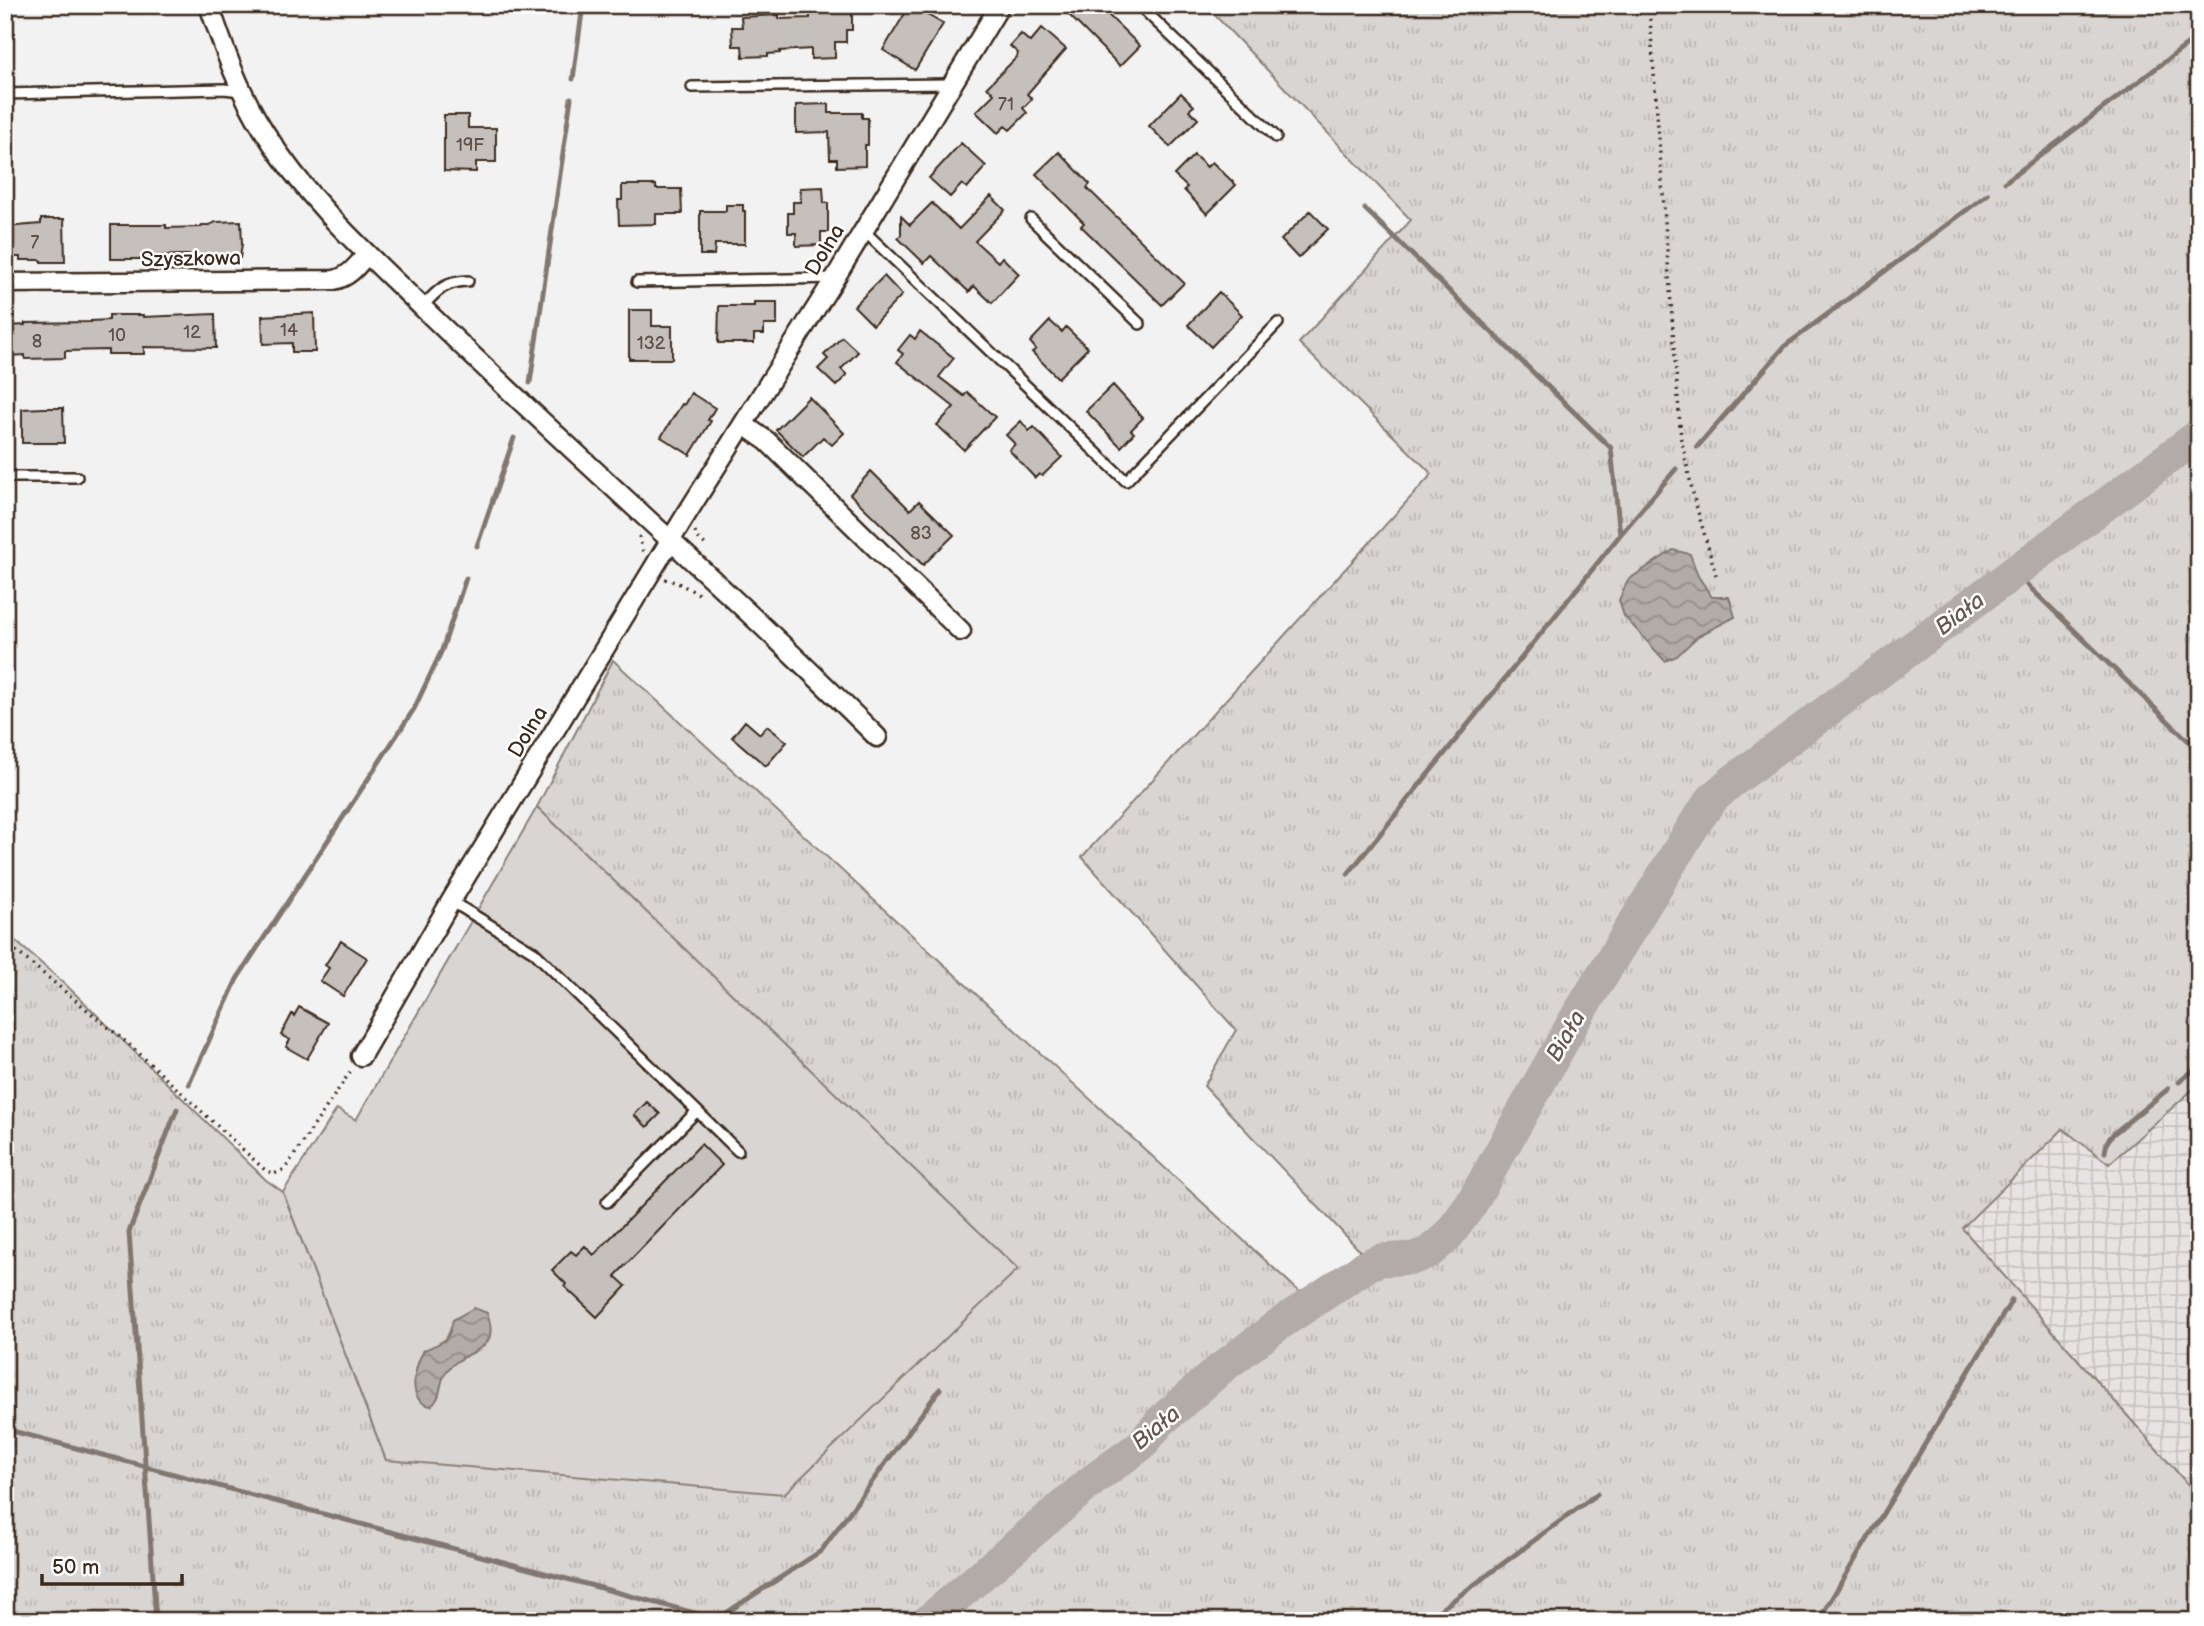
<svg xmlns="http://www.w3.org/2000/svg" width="2204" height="1626" viewBox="0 0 2204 1626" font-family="'Balsamiq Sans',sans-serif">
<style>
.industrial{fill:url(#industrial-grid)}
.grass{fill:url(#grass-tufts);stroke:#8a8078;stroke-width:2}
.green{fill:#d8d5d2;stroke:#8a8078;stroke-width:2}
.water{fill:url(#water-waves);stroke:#827770;stroke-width:2}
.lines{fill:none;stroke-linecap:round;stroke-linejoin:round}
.stream{stroke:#827770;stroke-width:5}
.river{stroke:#b2aba7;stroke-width:33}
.building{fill:#c6c0bd;stroke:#3b2a1e;stroke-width:2}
.service-casing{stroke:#3b2a1e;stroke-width:14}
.minor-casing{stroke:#3b2a1e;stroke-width:23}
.path{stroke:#3b2a1e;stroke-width:3.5;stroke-dasharray:2 5;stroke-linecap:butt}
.service{stroke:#fff;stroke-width:9}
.minor{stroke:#fff;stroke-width:18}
.labels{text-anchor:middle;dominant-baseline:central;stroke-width:5;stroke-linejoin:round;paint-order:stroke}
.number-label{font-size:18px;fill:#5e5046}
.street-label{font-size:21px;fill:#3b2a1e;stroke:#fff}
.water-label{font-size:23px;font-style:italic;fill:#65574e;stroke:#fff}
</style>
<defs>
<pattern id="industrial-grid" width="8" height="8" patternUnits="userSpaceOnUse" patternTransform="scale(1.75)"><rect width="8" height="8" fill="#e6e3e2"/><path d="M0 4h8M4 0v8" fill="none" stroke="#c6c3c1"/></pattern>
<pattern id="grass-tufts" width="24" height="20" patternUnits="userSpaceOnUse" patternTransform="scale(1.75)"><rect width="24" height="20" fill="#d8d5d2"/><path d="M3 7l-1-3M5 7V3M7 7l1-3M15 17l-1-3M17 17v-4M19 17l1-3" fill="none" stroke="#bab7b4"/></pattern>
<pattern id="water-waves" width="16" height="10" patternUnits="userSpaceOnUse" patternTransform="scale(1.75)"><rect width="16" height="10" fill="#b2aba7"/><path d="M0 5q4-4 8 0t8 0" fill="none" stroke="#928b87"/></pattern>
</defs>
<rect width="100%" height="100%" fill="#f3f2f2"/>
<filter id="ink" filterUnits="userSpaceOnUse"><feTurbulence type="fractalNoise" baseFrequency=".0143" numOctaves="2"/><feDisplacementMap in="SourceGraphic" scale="14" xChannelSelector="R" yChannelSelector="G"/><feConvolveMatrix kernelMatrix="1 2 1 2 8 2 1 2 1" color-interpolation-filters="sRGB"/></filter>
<g filter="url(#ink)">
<!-- industrial -->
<path class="industrial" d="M2199,1084V1497L1962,1228L2063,1129L2109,1164Z"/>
<!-- grass -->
<path class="grass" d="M1214,5H2199V1084L2109,1164L2063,1129L1962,1228L2199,1497V1621H5V932L64,983L266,1180L283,1192L386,1460L1017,1269L537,807L613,660L1303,1295L1360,1251L1204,1086L1236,1030L1082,857L1432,474L1299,343L1411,220L1207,7Z"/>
<!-- green -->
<path class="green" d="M537,807L1018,1269L784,1494L386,1460L283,1192L337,1109L356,1120Z"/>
<!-- water -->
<path class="water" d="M1673,550L1690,554L1698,576L1712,597H1729L1735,617L1698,636L1677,656L1665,661L1624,616L1619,600L1628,580Z
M474,1308L487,1313C503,1355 464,1347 446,1372C438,1384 443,1397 431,1406C405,1401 415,1366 424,1350C444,1341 448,1343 453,1320Z"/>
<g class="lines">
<!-- stream -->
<path class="stream" d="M573,79L583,5
M2005,182L2199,36
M1365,209L1611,448L1620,535
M530,383L571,98
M1697,447L1785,346L1988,194
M477,546L514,438
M2015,573L2199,751
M1348,874L1620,535L1676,469
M2179,1082L2199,1066
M189,1084L237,979L414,709L442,650L466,578
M2105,1152L2107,1142L2113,1134L2168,1089
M5,1429L717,1619L821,1551L940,1389
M156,1621L129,1232L177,1109
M1425,1621L1597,1494
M1818,1621L2012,1300"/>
<!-- river -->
<path class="river" d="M928,1621L1093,1480L1140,1446L1161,1421L1219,1370L1278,1325L1370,1264L1381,1260L1414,1258L1429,1252L1447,1237L1470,1206L1574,1021L1697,820L1713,798L1730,783L2199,435"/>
</g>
<!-- building -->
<path class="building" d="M910,5L943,24L915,70L883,50Z
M1059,5H1098L1140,46L1120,66Z
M852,8V30H846V42H835V58L811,59V49L780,51V53L768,54V56L743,57L742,46H733L732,27H742L741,17L779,15V19L810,18V9Z
M1042,28L1066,49L1027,94L1032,99L1023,108L1027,113L1010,130L1005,126L998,133L976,112L994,94L987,87L1017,57L1018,53L1010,46L1021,34L1030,42Z
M1181,93L1194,106L1189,110L1198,119L1170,147L1149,126Z
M829,104V113H862V118H868V145H865V166L837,167V159H830L829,132L796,133V105Z
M444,115H468V128H496V162H476V172L444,171Z
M961,143L986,166L967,188L962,184L950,197L929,178Z
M1059,152L1090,184L1087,188L1184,283L1162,305L1081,226L1084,223L1036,174Z
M1194,155L1207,167L1212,162L1236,185L1207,214L1184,190L1187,187L1174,175Z
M622,185H656V189H681L682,214H656V224L619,225L618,200H622Z
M823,187L824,203H828V232H821V245L796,246V233H788V213H793V202H801L800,188Z
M991,196L1005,210L975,241L998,262L1002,257L1019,274L992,303L974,286L969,292L931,256L924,263L898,238L901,235V216L910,225L932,203L959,229Z
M726,205H743V211H745V244H715L714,255H700V211H726Z
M1310,211L1328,229L1298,258L1281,240Z
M41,219H64L65,262H41V260H20V257H5V227L41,224Z
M241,221L242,244L240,258L203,259L202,256L185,255L149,256L150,259H111V225H166V228L201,227L202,225H209L216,222Z
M884,276L902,295L873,325L854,306Z
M1219,292L1242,315L1211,347L1188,325Z
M754,302H777V325H764V334H754V343H718L719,306H754Z
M629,310H652V326H672V359H629Z
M314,313L315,352H292V343L263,344L262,316Z
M215,314L216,348L144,347V354H108V350L65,351V358L25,359V355L9,356L8,326L25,325V323L91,322V321L109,320V315H143V317Z
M1050,321L1062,332L1066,327L1088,348L1058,378L1032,352L1036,349L1030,342Z
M920,331L954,358L939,377L964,396L967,392L995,417L964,450L937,425L954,407L897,362L903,354L898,350L910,335L915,339Z
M842,337L858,352L841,369L847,375L836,386L818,369L828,359L824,355Z
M1113,385L1143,418L1131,430L1134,433L1121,447L1086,411Z
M691,393L715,408L708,420L711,421L690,455L661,437L682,404L684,405Z
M809,397L844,433L832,445L823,437L803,457L776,430Z
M44,408H63L64,443H22V409Z
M1021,421L1029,431L1034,427L1062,457L1042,476L1039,474L1035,478L1009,450L1015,444L1006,435Z
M871,471L910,510L919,501L954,535L923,565L850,494Z
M745,721L760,734L767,726L787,742L766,766L732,737Z
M341,941L367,958L343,996L320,981L329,968L325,965Z
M299,1007L328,1023L307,1059L286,1047L290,1040L281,1035L292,1014L294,1016Z
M647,1102L660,1114L647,1127L634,1115Z
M701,1144L722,1165L615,1276L626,1286L597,1317L564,1286L566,1284L552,1270L571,1251L576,1255L585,1246L594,1255Z"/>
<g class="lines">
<!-- service casing -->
<g class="service-casing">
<path id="service" d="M1139,5L1276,137
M692,87L950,84
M5,94L224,89L241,91
M1031,219L1140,324
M863,230L1126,481L1278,323
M637,282L835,278
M422,307C438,290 444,282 468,281
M5,477H77
M451,901L534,952L738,1151
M607,1202L697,1111"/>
</g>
<!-- minor casing -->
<g class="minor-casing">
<path id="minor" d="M209,5C224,49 239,92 264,131C307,200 365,252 423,308C458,342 494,376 530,410C646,519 765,625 877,737
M5,283L334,280C349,277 357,266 367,254
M744,425L767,441L961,631
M361,1056L451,901L684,518L835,278L1000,5"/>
</g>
<!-- path -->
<path class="path" d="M1649,5L1681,439L1694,498L1716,575
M695,532L696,536L708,547
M639,536L643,552
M665,579L678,583L699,594
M5,942L131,1046L265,1170L274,1174L285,1169L352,1069"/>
<!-- service -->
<use href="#service" class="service"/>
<!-- minor -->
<use href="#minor" class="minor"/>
</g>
</g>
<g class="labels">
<!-- number labels -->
<g class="number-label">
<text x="1006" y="104">71</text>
<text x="470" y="145">19F</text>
<text x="35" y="242">7</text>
<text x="289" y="330">14</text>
<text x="192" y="332">12</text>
<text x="117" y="335">10</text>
<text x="37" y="341">8</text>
<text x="651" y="343">132</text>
<text x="921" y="533">83</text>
</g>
<!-- street labels -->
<g class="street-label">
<text transform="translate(825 250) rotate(-59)">Dolna</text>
<text transform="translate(191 259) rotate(-1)">Szyszkowa</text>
<text transform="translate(528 732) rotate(-59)">Dolna</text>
</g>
<!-- water labels -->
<g class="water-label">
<text transform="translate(1960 614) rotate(-37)">Biała</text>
<text transform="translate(1566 1036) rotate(-60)">Biała</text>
<text transform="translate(1156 1428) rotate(-40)">Biała</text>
</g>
</g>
<!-- margin -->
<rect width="2204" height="1626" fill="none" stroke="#fff" stroke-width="28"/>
<rect x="14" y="14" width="2176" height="1598" fill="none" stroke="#3b2a1e" stroke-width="2.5" filter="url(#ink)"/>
<!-- scale -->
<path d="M42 1574v10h140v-10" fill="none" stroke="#3b2a1e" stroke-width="3.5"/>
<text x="52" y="1574" font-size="21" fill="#3b2a1e" stroke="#ffffff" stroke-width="5" paint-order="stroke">50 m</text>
</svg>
